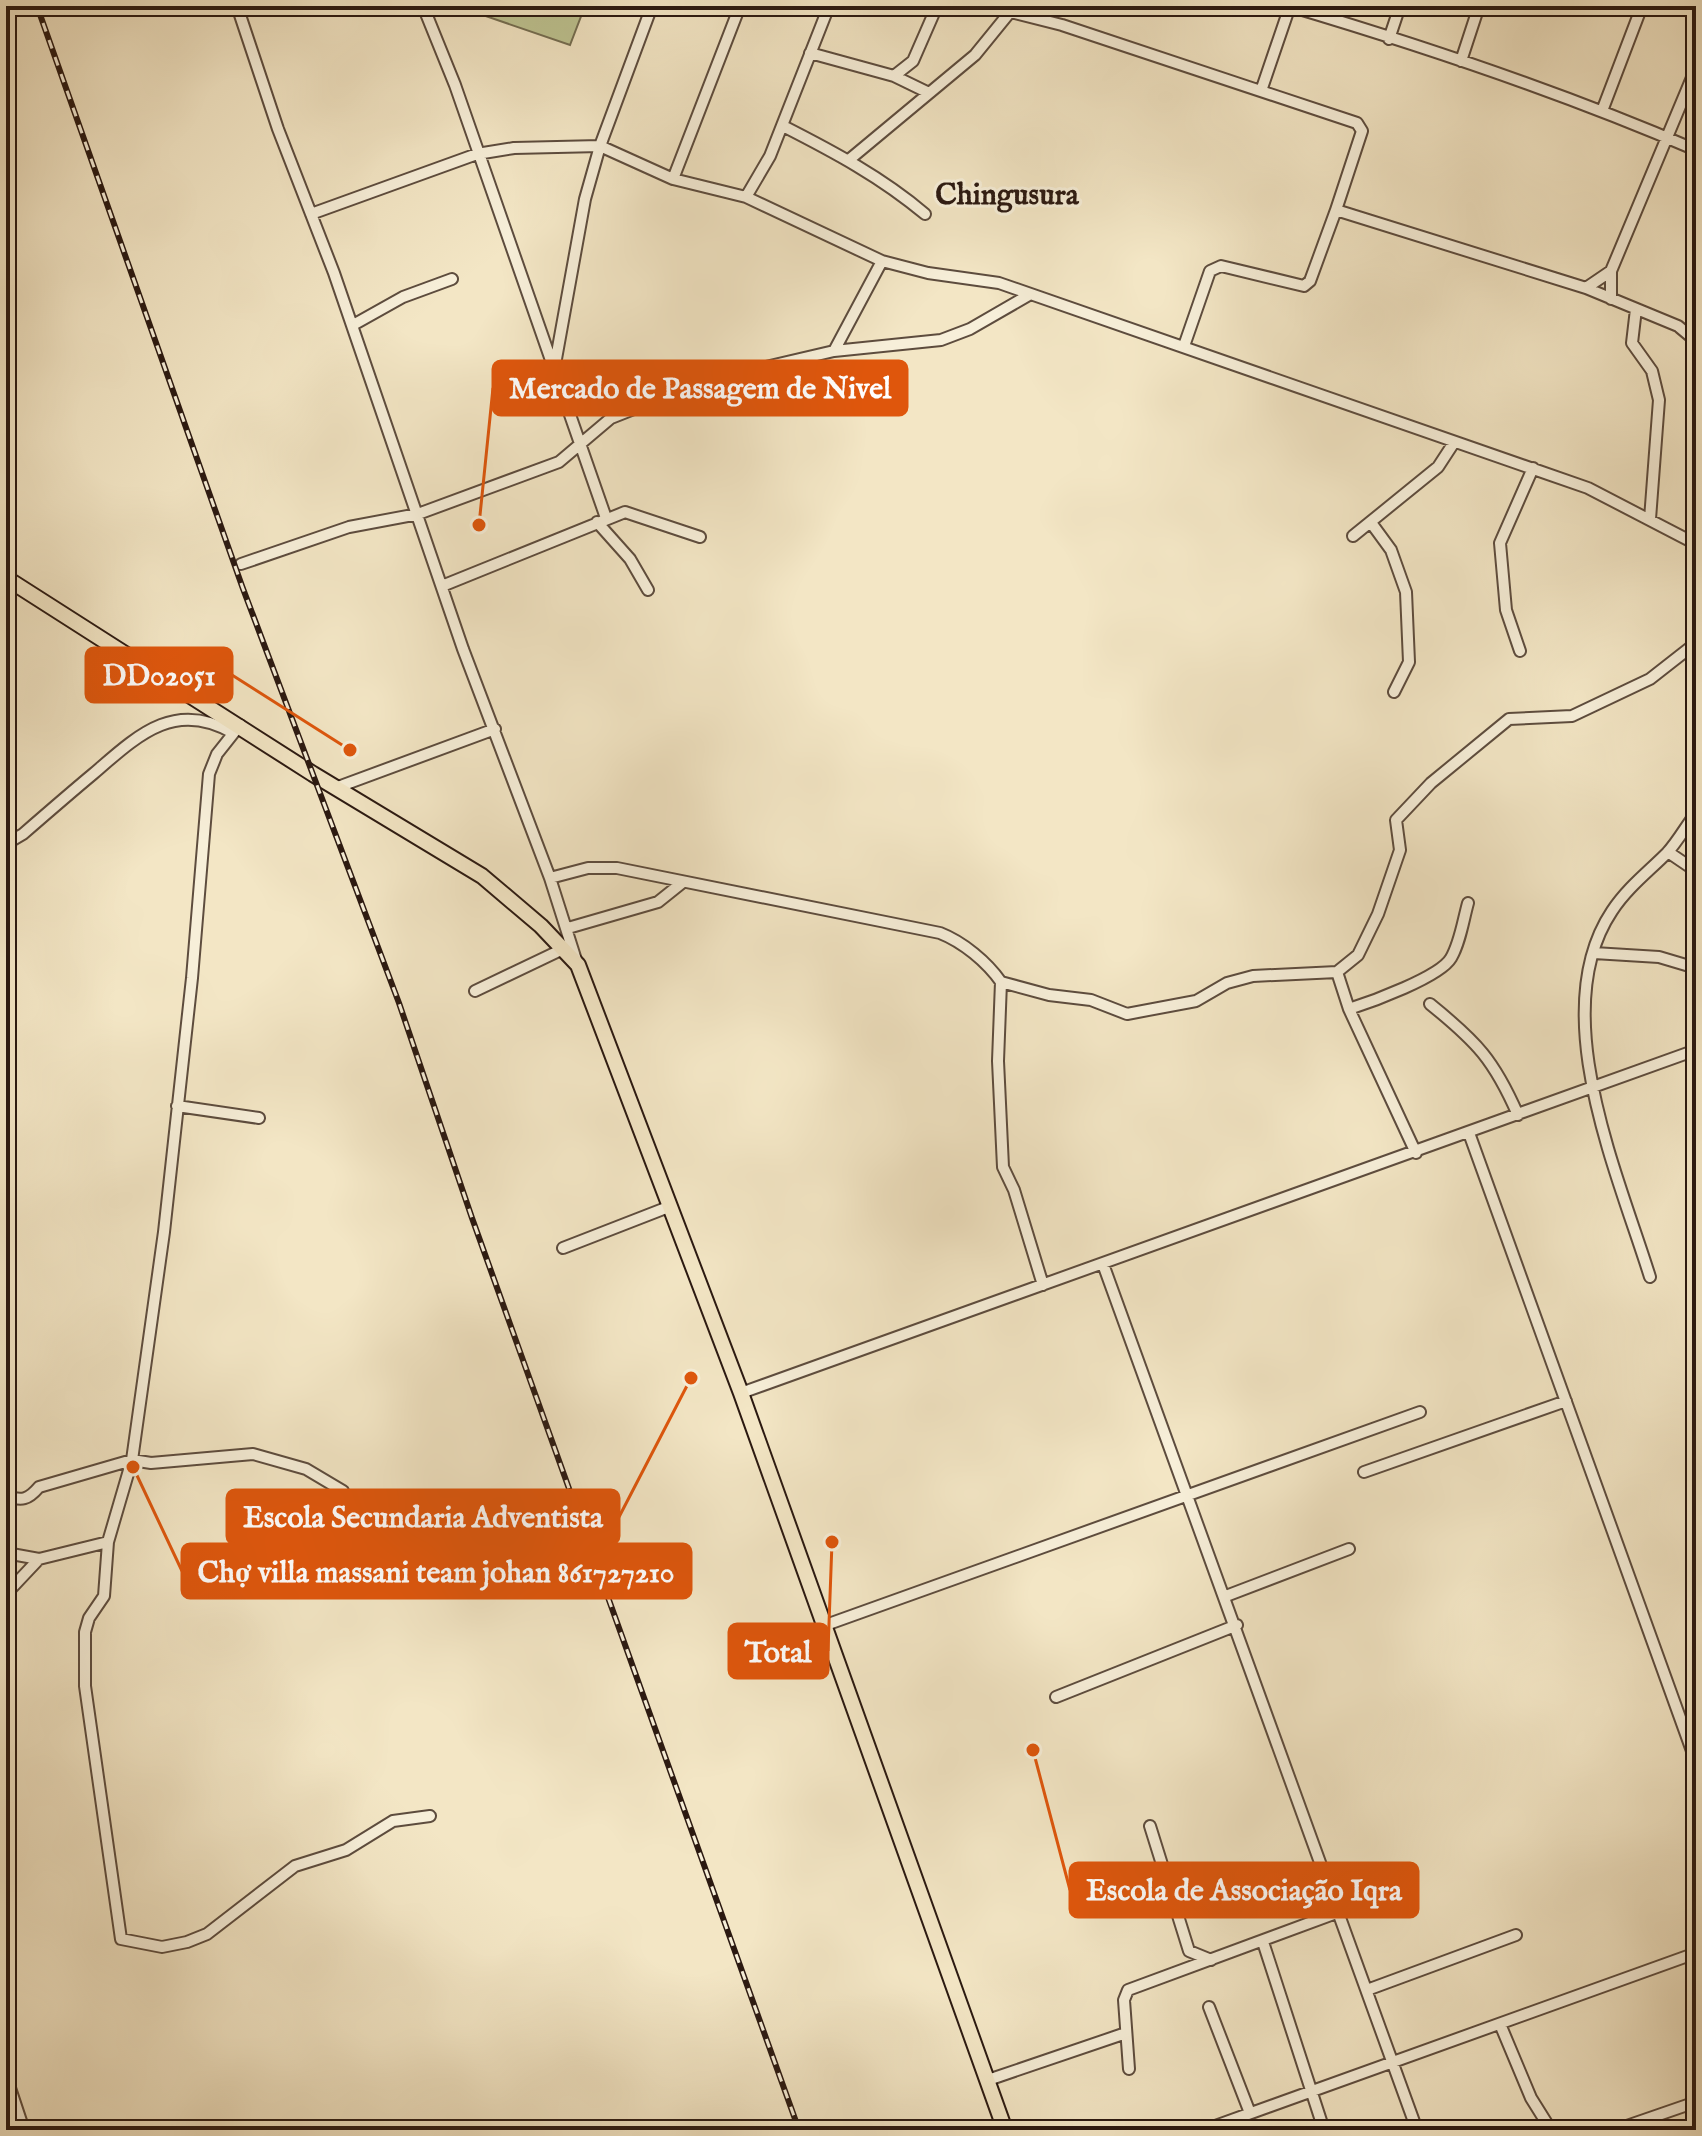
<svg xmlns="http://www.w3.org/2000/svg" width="1702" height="2136" viewBox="0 0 1702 2136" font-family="'IM FELL English',serif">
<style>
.garden{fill:#bec492;stroke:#746e52;stroke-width:2}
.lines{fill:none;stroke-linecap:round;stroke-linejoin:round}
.minor-casing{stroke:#5d4c3e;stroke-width:14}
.major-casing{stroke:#2b1911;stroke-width:18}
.minor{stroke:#f7efd9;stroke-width:10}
.major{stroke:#f3e6c5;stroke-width:14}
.rail-casing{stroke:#2b1911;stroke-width:6}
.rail{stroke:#f7efd9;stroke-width:3;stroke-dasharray:9;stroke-linecap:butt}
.labels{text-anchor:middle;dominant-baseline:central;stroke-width:6;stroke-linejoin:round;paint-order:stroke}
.neighbourhood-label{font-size:30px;font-weight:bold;fill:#2b1911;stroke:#f7efd9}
.leader{fill:none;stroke:#df560c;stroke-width:3}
.callout-dot{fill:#df560c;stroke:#f7efd9;stroke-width:3}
.callout{fill:#df560c;stroke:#df560c;stroke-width:3}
.callout-label{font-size:30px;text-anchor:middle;font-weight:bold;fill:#fff}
</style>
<rect width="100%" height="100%" fill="#f3e6c5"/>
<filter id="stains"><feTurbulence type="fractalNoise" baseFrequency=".0025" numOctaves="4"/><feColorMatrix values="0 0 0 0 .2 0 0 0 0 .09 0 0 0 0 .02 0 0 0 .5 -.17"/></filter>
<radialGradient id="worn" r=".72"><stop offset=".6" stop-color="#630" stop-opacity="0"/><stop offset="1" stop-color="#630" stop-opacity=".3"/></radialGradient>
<!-- garden -->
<path class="garden" d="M466,6H585L570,45L465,9Z"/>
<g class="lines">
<!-- minor casing -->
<g class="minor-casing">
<path id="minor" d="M237,6L278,129L334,273L463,649L550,878L577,963
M423,6L455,85L606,518
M987,6L1062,25L1357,123L1362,131L1336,210
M1289,6C1427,47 1564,93 1696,150
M1389,39L1400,6
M810,53L894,76L929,93
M1461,61L1479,6
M894,76L913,61L937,6
M1261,91L1290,6
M1602,111L1642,6
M783,126C834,152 881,177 925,214
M850,159L975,55L1010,12
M673,179L746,197L770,156L829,6
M746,197L882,261L928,273L999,283L1588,488L1696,544
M311,214L477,154L514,148L600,146L673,179L740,6
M1586,288L1611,271
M1611,299V271L1696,68
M1636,309L1632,343L1652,371L1659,400L1650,519
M353,325L403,297L452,279
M1184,346L1210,271L1221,266L1304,286L1310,281L1336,210L1586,288L1678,326L1696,341
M834,351L882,261
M554,370L585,199L600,146L652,6
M597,522L630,559L648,590
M1372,524L1391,550L1406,592L1409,662L1394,692
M1353,536L1438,467L1453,444
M241,564L349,527L418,514L559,462L611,418L664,397L753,370L834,351L941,340L970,329L1029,295
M442,586L625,512L700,537
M1520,651L1506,610L1500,543L1533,468
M240,725L217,754L209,774L192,978L164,1232L132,1460L108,1542L104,1596L89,1618L85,1632V1686L121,1939L162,1947L187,1942L207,1934L295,1866L346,1850L393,1821L430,1816
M338,787L495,729
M6,844L23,834C46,814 69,794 93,774C137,736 174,699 233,733
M1668,852L1696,871
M550,878L588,868H617L940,933C963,942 987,962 1001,982L998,1061L1003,1167L1014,1190L1043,1285
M568,928L658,902L683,882
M1594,953L1659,957L1696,968
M1337,972L1349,1009L1416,1153
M1001,982L1049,995L1091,1000L1127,1014L1196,1001L1227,983L1253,976L1337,972L1358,955L1378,914L1400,850L1396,820L1431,783L1509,719L1572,716L1650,679L1696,643
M475,991L563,949
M1430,1004C1477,1042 1494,1060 1518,1115
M1349,1009C1371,1002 1440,977 1451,958C1460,943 1463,921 1468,903
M177,1106L259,1118
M1469,1133L1696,1762
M563,1248L671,1206
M1103,1264L1417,2130
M1650,1277C1618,1174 1545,1011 1612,911C1627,888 1648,872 1667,853C1678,841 1686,826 1696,813
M741,1393L1696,1050
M1364,1472L1566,1401
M6,1496C22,1501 28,1500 39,1487L132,1460L151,1463L253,1454L306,1469L343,1491
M6,1553L39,1559L108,1542
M6,1594L39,1559
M1226,1596L1349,1549
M823,1626L1420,1412
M1056,1697L1237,1625
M1150,1826L1189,1951L1211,1960
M1263,1942L1324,2130
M1367,1990L1516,1935
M1209,2007L1250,2113
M1500,2024L1531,2098L1551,2130
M1129,2069L1124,2000L1128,1990L1339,1912
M6,2076L24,2130
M988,2080L1126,2033
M1204,2130L1696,1953
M1615,2130L1696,2102"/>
</g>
<!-- major casing -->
<g class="major-casing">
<path id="major" d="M6,578L313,774L482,876L541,926L578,965L741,1393L1005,2130"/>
</g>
<!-- minor -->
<use href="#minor" class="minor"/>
<!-- major -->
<use href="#major" class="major"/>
<!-- rail casing -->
<g class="rail-casing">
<path id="rail" d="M37,6L242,586L399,1003L472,1218L799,2130"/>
</g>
<!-- rail -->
<use href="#rail" class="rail"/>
</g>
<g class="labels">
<!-- neighbourhood labels -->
<g class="neighbourhood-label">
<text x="1007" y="196">Chingusura</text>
</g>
</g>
<!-- callouts -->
<path class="leader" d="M479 525L493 388M350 750L232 675M691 1378L619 1517M133 1467L182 1571M832 1542L828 1651M1033 1750L1070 1890"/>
<g class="callout-dot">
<circle cx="479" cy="525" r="8"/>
<circle cx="350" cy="750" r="8"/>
<circle cx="691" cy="1378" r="8"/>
<circle cx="133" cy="1467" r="8"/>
<circle cx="832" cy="1542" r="8"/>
<circle cx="1033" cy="1750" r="8"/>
</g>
<g class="callout">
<rect x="493" y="361" width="414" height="54" rx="8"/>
<rect x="86" y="648" width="146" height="54" rx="8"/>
<rect x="227" y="1490" width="392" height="54" rx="8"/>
<rect x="182" y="1544" width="509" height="54" rx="8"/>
<rect x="729" y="1624" width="99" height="54" rx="8"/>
<rect x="1070" y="1863" width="348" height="54" rx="8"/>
</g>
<g class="callout-label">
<text x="700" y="398">Mercado de Passagem de Nivel</text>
<text x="159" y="685">DD02051</text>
<text x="423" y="1527">Escola Secundaria Adventista</text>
<text x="436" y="1582">Chợ villa massani team johan 861727210</text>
<text x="778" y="1662">Total</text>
<text x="1244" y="1900">Escola de Associação Iqra</text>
</g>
<!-- margin -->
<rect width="1702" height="2136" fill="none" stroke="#f3e6c5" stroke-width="32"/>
<rect x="8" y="8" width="1686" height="2120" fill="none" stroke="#2b1911" stroke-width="4"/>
<rect x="16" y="16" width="1670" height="2104" fill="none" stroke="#2b1911" stroke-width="2"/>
<rect width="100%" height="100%" filter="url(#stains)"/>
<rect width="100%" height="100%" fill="url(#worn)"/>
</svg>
